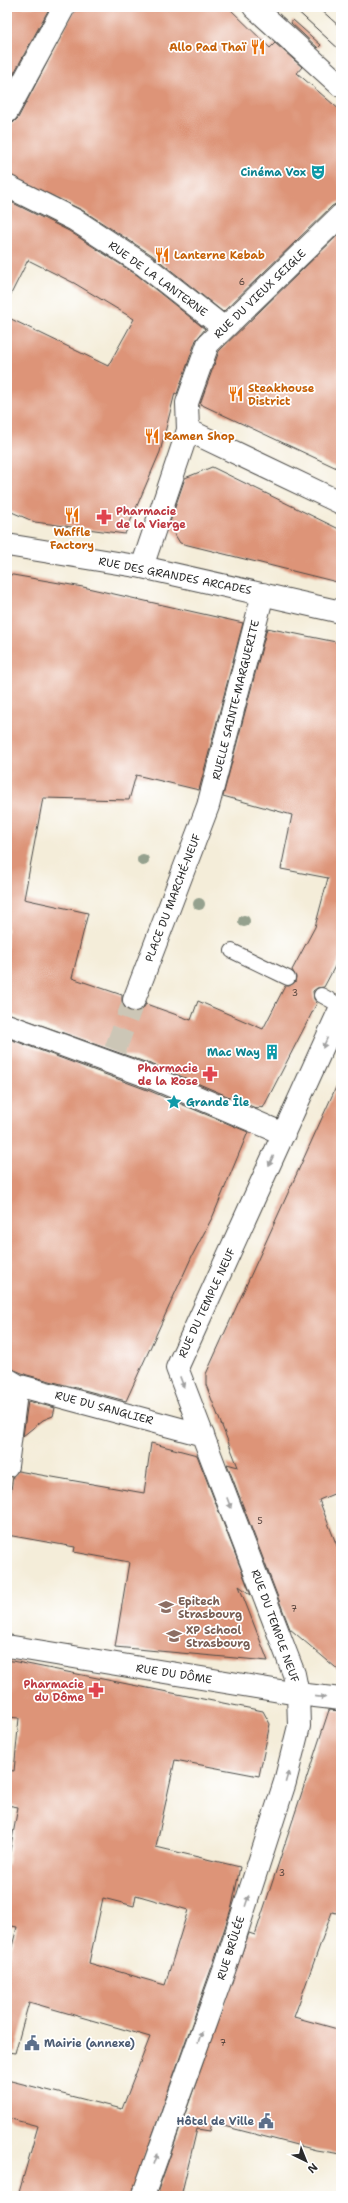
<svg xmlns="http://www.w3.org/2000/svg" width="348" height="2203" viewBox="0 0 348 2203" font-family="'Shantell Sans',sans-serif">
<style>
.building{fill:#dd9478;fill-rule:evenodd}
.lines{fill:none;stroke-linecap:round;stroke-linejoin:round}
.street-tunnel{stroke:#ccc6b6;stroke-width:22;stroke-dasharray:22 11;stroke-linecap:butt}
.lane-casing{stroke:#494845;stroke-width:16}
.street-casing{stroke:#494845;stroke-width:24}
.lane{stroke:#fff;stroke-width:14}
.street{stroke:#fff;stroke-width:22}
.tram{stroke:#2b2b2b;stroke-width:1}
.tree{fill:#95a18e}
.oneway{fill:#a0a0a0}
.labels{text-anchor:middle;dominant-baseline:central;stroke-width:3.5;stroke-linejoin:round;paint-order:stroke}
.number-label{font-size:9px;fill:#58453e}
.food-label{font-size:11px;font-weight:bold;fill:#c56008;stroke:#fff;text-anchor:start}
.culture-label{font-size:11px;font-weight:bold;fill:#0d838f;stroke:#fff;text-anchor:end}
.street-label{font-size:11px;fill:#2b2b2b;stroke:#fff}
.health-label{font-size:11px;font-weight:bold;fill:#be3a42;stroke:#fff;text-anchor:end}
.education-label{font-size:11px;font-weight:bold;fill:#785e54;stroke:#fff;text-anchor:start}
.service-label{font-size:11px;font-weight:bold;fill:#4e5e75;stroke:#fff;text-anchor:start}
</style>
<rect width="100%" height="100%" fill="#fff"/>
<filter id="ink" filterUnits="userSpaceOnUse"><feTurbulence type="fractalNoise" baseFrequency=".025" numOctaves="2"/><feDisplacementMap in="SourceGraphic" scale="8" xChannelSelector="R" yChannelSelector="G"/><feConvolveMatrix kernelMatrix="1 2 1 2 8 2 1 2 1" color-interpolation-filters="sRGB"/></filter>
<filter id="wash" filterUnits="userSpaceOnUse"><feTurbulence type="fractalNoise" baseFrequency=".012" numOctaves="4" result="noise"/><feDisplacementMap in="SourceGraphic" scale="16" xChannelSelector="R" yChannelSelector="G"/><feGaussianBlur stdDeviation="0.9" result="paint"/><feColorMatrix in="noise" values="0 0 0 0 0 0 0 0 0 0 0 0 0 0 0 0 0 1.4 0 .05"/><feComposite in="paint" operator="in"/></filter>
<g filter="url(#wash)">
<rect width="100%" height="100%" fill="#f4edd9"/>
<g id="blocks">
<!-- building -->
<path class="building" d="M7,7H50L7,86Z
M76,7H228L270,48L275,43L302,67L297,73L341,111V201L332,206L223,312L152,255L82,210L7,174V124L13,123L18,118Z
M293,20L321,45L318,48L291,23Z
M7,200L69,231L137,275L205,329L196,340L177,394L175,393L160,452L125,534L35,522L7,510V317L108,366L134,319L74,283L28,260L7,302Z
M341,232V470L200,404L219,351Z
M212,467L341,530V583L180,543L169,525L185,478Z
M7,574L83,587L243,623L199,790L136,775L129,800L43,798L24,899L88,913L72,978L122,995V1002L124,1008L130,1012L142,1010L146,1004L191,1020L198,1001L263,1029L285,986H289L295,982L296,977L292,970L315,927L328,878L281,869L292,815L223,796L267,628L341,643V955L324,987L317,988L313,991L314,999L317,1003L263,1108L259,1107L258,1109L159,1067L7,1013Z
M7,1038L150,1091L248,1132L213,1216L192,1256L126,1401L27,1375L7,1367Z
M341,1076V1491L319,1500L341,1556V1672L290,1629L227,1464L238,1467L206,1385V1374Z
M28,1401L55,1408L53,1416L43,1420L23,1436Z
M151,1443L197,1455L251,1595L239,1586L268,1661L115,1647L129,1562L74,1552L75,1547L7,1535V1518L13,1476L18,1471L144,1493Z
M7,1660L263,1711L270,1724L259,1776L175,1760L156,1847L240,1867L232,1906L214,1961L131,2196H18L38,2126L7,2118V2080L122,2109L150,2037L29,2002L15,2053L7,2052V1966L17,1927L7,1925V1867L18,1807L7,1805V1770L14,1771L19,1718L7,1717ZM136,1895L188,1910L165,1985L89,1963L103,1898L134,1906Z
M329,1710L341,1711V1914L332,1912L294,2017L341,2030V2154L316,2150L212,2123L210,2131L197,2129L181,2196H156L249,1933L255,1935Z"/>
</g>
</g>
<g filter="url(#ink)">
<use href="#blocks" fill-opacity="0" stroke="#494845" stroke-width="1"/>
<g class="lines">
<!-- street-tunnel -->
<path class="street-tunnel" d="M115,1050L134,1000"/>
<!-- lane casing -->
<g class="lane-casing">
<path id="lane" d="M232,951L288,978
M321,995L341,1006"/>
</g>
<!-- street casing -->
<g class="street-casing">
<path id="street" d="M254,7L341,86
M7,112L64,7
M7,186L75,220L144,265L224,328
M188,430L187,403L208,344L341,215
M7,545L142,567L341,612
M142,567L188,430L341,503
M134,1000L208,806L263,594
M7,1025L155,1079L284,1134
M7,1379L17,1385L203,1435
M7,1466L17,1385
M7,1646L298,1694L341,1699
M143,2196L226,1965L285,1782L299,1726L298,1694L294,1674L177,1368L341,1007"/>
</g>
<!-- lane -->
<use href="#lane" class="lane"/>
<!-- street -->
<use href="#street" class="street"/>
<!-- tram -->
<path class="tram" d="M293,7L341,51
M318,7L341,28"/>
</g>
<!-- trees -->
<g class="tree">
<circle cx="143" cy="860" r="6"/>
<circle cx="199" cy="904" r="6"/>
<circle cx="244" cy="921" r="6"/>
</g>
<!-- one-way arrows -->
<defs><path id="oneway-solid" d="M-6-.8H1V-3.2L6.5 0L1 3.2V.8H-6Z"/></defs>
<g class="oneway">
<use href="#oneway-solid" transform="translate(325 1043) rotate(114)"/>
<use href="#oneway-solid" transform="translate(271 1161) rotate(115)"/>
<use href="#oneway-solid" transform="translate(182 1382) rotate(69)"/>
<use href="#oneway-solid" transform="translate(229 1503) rotate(69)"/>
<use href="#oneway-solid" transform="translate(320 1697) rotate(6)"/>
<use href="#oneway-solid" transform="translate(287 1777) rotate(-74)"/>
<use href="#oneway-solid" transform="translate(247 1901) rotate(-72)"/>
<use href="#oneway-solid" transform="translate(200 2037) rotate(-70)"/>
<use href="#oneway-solid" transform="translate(156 2159) rotate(-70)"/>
</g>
</g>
<!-- icons -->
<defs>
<g id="restaurant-bare" transform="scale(1.2)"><path d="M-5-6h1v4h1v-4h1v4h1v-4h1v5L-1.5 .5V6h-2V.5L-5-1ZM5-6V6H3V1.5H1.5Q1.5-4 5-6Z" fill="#e8710a" stroke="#fff" stroke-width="2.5" paint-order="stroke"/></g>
<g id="theatre-bare" transform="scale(1.2)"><path d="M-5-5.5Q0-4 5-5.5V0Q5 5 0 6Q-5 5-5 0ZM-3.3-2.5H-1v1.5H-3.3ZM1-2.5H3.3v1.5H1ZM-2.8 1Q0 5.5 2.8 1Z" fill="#0f9aa8" stroke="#fff" stroke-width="2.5" paint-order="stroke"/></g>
<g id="pharmacy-bare" transform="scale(1.2)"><path d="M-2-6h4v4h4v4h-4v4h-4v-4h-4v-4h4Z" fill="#e0444e" stroke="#fff" stroke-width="2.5" paint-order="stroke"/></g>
<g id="building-bare" transform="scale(1.2)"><path d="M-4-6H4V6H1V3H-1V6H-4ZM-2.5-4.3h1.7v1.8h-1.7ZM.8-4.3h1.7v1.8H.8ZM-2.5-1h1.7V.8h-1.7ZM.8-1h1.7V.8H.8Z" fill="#0f9aa8" stroke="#fff" stroke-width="2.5" paint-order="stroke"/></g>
<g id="sight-bare" transform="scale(1.2)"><path d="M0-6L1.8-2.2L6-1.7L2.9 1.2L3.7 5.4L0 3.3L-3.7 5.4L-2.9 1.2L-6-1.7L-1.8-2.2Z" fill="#0f9aa8" stroke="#fff" stroke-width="2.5" paint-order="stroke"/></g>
<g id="university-bare" transform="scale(1.2)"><path d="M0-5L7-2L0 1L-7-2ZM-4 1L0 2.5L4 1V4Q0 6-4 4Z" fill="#8d6e63" stroke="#fff" stroke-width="2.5" paint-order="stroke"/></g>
<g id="civic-bare" transform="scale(1.2)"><path d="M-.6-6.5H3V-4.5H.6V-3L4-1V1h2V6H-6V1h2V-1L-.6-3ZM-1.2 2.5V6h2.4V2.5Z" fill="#5c6f8a" stroke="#fff" stroke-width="2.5" paint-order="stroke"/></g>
</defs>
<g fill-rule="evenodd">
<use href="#restaurant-bare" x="258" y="47"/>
<use href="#theatre-bare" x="318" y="172"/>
<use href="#restaurant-bare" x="162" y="255"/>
<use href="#restaurant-bare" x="236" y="394"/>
<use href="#restaurant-bare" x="152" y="436"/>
<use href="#restaurant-bare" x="72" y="515"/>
<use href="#pharmacy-bare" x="104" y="517"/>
<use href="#building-bare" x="272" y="1052"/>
<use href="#pharmacy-bare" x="210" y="1074"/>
<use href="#sight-bare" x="174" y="1102"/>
<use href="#university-bare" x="166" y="1607"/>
<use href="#university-bare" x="174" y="1636"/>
<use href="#pharmacy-bare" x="96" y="1690"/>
<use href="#civic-bare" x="32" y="2043"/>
<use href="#civic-bare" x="266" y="2121"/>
</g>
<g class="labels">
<!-- number labels -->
<g class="number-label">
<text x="242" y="282">6</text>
<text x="295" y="993">3</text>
<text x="260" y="1521">5</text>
<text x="294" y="1609">7</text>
<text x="282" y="1873">3</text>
<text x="223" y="2043">7</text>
</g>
<!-- food labels -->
<g class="food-label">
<text x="246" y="47" text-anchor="end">Allo Pad Thaï</text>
<text x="174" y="255">Lanterne Kebab</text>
<text x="248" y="388">Steakhouse<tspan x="248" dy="13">District</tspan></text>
<text x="164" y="436">Ramen Shop</text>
<text x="72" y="532" text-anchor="middle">Waffle<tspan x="72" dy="13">Factory</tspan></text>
</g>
<!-- culture labels -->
<g class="culture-label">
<text x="306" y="172">Cinéma Vox</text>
<text x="260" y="1052">Mac Way</text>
<text x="186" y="1102" text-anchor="start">Grande Île</text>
</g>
<!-- street labels -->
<g class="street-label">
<text transform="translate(158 279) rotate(36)">RUE DE LA LANTERNE</text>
<text transform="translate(260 294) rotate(-44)">RUE DU VIEUX SEIGLE</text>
<text transform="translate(175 576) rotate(11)">RUE DES GRANDES ARCADES</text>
<text transform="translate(236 700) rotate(-76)">RUELLE SAINTE-MARGUERITE</text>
<text transform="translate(173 898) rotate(-69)">PLACE DU MARCHÉ-NEUF</text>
<text transform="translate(207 1303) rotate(-65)">RUE DU TEMPLE NEUF</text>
<text transform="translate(104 1408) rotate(15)">RUE DU SANGLIER</text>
<text transform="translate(275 1626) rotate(70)">RUE DU TEMPLE NEUF</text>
<text transform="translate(174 1674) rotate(9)">RUE DU DÔME</text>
<text transform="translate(231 1948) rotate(-72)">RUE BRÛLÉE</text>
</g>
<!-- health labels -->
<g class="health-label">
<text x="116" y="511" text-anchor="start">Pharmacie<tspan x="116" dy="13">de la Vierge</tspan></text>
<text x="198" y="1068">Pharmacie<tspan x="198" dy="13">de la Rose</tspan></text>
<text x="84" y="1684">Pharmacie<tspan x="84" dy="13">du Dôme</tspan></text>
</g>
<!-- education labels -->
<g class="education-label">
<text x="178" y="1601">Epitech<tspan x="178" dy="13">Strasbourg</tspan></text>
<text x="186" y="1630">XP School<tspan x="186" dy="13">Strasbourg</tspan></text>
</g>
<!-- service labels -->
<g class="service-label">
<text x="44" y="2043">Mairie (annexe)</text>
<text x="254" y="2121" text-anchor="end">Hôtel de Ville</text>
</g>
</g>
<!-- margin -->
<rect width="348" height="2203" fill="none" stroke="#fff" stroke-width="24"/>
<!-- north arrow -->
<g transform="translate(306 2161) rotate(137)" stroke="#ffffff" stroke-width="3" paint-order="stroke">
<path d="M0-3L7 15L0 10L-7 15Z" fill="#2b2b2b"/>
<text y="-6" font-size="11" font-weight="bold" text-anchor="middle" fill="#2b2b2b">N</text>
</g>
</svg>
